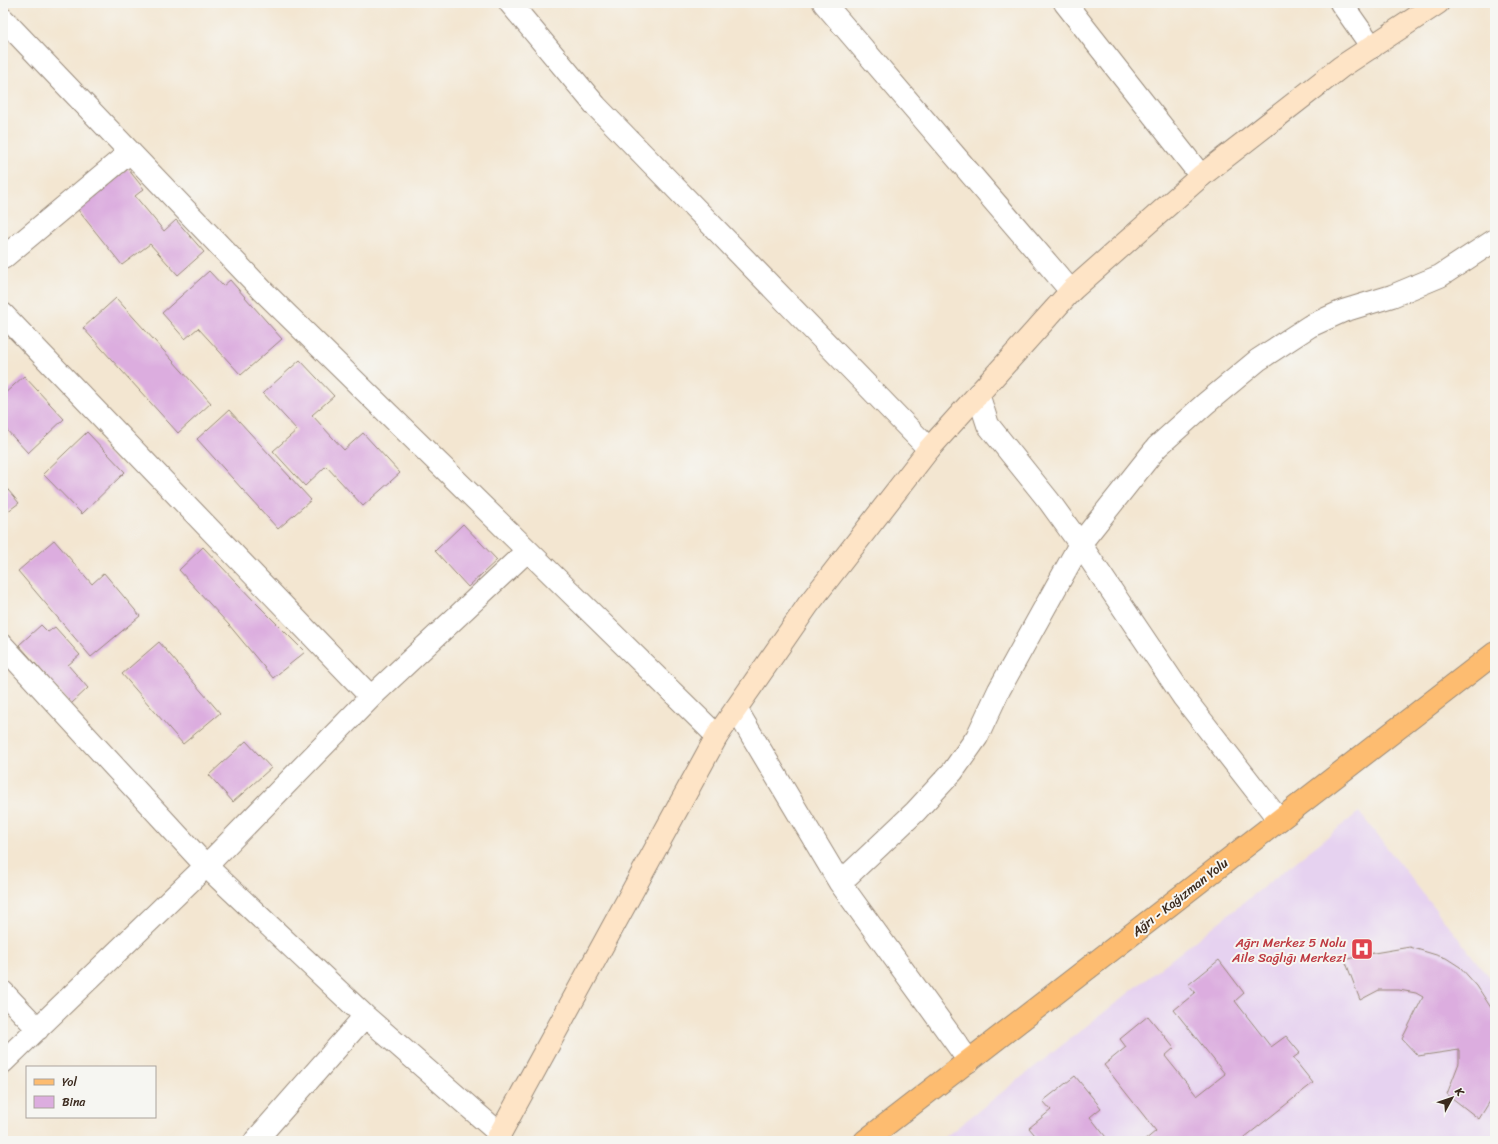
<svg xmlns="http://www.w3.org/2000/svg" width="1498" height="1144" viewBox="0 0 1498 1144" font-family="Sriracha,sans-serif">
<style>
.built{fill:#e6d2f0}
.building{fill:#dcaddf}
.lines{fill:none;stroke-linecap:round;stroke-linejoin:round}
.street-casing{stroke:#978878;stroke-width:24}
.secondary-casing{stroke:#978878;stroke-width:24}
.primary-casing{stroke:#978878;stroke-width:24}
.street{stroke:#fff;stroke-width:22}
.secondary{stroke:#fee4c6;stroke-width:22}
.primary{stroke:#fdbc70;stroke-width:22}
.labels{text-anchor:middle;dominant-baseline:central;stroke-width:4;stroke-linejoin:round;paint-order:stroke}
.street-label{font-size:13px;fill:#3b2a1e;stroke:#f6f6f2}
.health-label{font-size:13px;fill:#be3a42;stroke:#f6f6f2;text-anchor:end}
</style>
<rect width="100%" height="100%" fill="#f6f6f2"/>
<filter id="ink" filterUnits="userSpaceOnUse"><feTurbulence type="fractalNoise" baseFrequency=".025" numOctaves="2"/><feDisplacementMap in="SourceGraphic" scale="8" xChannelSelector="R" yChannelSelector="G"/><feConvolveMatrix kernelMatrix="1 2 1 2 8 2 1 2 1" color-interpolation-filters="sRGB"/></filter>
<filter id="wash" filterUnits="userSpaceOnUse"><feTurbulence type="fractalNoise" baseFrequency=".012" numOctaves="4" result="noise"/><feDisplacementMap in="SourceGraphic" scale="16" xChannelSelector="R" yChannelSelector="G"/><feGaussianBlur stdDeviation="0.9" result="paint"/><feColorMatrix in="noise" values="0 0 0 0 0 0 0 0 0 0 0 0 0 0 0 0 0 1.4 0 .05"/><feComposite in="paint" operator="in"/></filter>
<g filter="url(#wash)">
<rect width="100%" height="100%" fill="#f3e6d1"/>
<!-- built -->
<path class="built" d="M1359,812L1495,985V1141H940Z"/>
<g id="blocks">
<!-- building -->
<path class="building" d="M128,169L144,189L135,196L164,231L176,220L204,252L178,275L150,244L122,265L78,210Z
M209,271L223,286L230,280L282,339L241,375L198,328L185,339L162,313Z
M116,298L211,403L178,433L83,328Z
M300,360L334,396L312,415L344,450L363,433L400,473L363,506L326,466L305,486L273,451L297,430L263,393Z
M24,376L64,419L28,453L3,426V395Z
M229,410L311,500L278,529L197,439Z
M87,432L125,472L82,514L43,474Z
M3,484L19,503L3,515Z
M463,524L497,560L468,587L435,551Z
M54,540L92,584L104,573L140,616L91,657L18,571Z
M203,547L254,601L305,652L273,678L229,625L179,570Z
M41,625L48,632L55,627L80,655L68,665L88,688L71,704L19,645Z
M159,642L220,713L183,744L122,674Z
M246,741L271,768L233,802L209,775Z
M1410,947L1446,958L1460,967L1477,986L1495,1014V1093L1479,1119L1447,1094L1459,1063V1050L1418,1056L1402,1039L1423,997L1416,993L1399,990H1379L1360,1000L1345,960L1362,955Z
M1219,960L1244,993L1235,1001L1271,1047L1286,1036L1300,1053L1293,1058L1313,1083L1240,1141H1144L1156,1131L1104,1065L1126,1047L1120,1039L1148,1016L1174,1048L1165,1056L1197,1096L1225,1074L1174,1010L1195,993L1188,985Z
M1075,1076L1101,1108L1090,1117L1109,1141H1040L1029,1128L1051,1110L1043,1101Z"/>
</g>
</g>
<g filter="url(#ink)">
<use href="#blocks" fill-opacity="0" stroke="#978878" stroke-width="1"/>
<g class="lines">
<!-- street casing -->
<g class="street-casing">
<path id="street" d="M510,3L596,106L929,449
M824,3L1071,291
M1065,3L1201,176
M1341,3L1372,47
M3,19L263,291L717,736
M3,258L130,152
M3,314L371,697
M978,394L988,425L1049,501L1080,544L1184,698L1279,820
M3,646L206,866L365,1016L500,1134
M736,709L840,883L969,1061
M840,883L915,812L953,771L977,737L999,690L1080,544L1157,447L1205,404L1258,360L1310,326L1343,311L1392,296L1440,276L1495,240
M3,992L38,1029
M3,1062L206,866L371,697L527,551
M255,1141L365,1016"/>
</g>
<!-- secondary casing -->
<g class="secondary-casing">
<path id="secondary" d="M496,1141L717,736L808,605L929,449L1071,291L1201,176L1341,67L1438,3"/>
</g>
<!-- primary casing -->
<g class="primary-casing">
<path id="primary" d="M865,1141L1495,653"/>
</g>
<!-- street -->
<use href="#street" class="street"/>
<!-- secondary -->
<use href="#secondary" class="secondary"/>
<!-- primary -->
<use href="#primary" class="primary"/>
</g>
</g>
<!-- icons -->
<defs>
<g id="hospital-square" transform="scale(1.15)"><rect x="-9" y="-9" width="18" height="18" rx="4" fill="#e0444e" stroke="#f6f6f2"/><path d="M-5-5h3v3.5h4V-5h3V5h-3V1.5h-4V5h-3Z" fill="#fff"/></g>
</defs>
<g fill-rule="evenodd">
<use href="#hospital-square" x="1362" y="949"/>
</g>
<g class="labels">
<!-- street labels -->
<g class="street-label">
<text transform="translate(1180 897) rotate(-38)">Ağrı - Kağızman Yolu</text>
</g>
<!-- health labels -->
<g class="health-label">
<text x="1346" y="942">Ağrı Merkez 5 Nolu<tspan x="1346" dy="15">Aile Sağlığı Merkezi</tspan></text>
</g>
</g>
<!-- margin -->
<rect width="1498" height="1144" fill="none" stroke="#f6f6f2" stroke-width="16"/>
<!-- legend -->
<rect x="26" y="1066" width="130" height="52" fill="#f6f6f2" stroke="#aba49d"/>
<rect x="34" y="1079" width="20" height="6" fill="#fdbc70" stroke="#aba49d"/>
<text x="62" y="1086" font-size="12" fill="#3b2a1e">Yol</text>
<rect x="34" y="1096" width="20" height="12" fill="#dcaddf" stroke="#aba49d"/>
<text x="62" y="1106" font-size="12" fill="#3b2a1e">Bina</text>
<!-- north arrow -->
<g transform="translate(1452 1098) rotate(50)" stroke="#f6f6f2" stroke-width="3" paint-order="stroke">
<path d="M0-3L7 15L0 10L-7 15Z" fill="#3b2a1e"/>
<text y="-6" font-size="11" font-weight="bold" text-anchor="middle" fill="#3b2a1e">K</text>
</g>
</svg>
